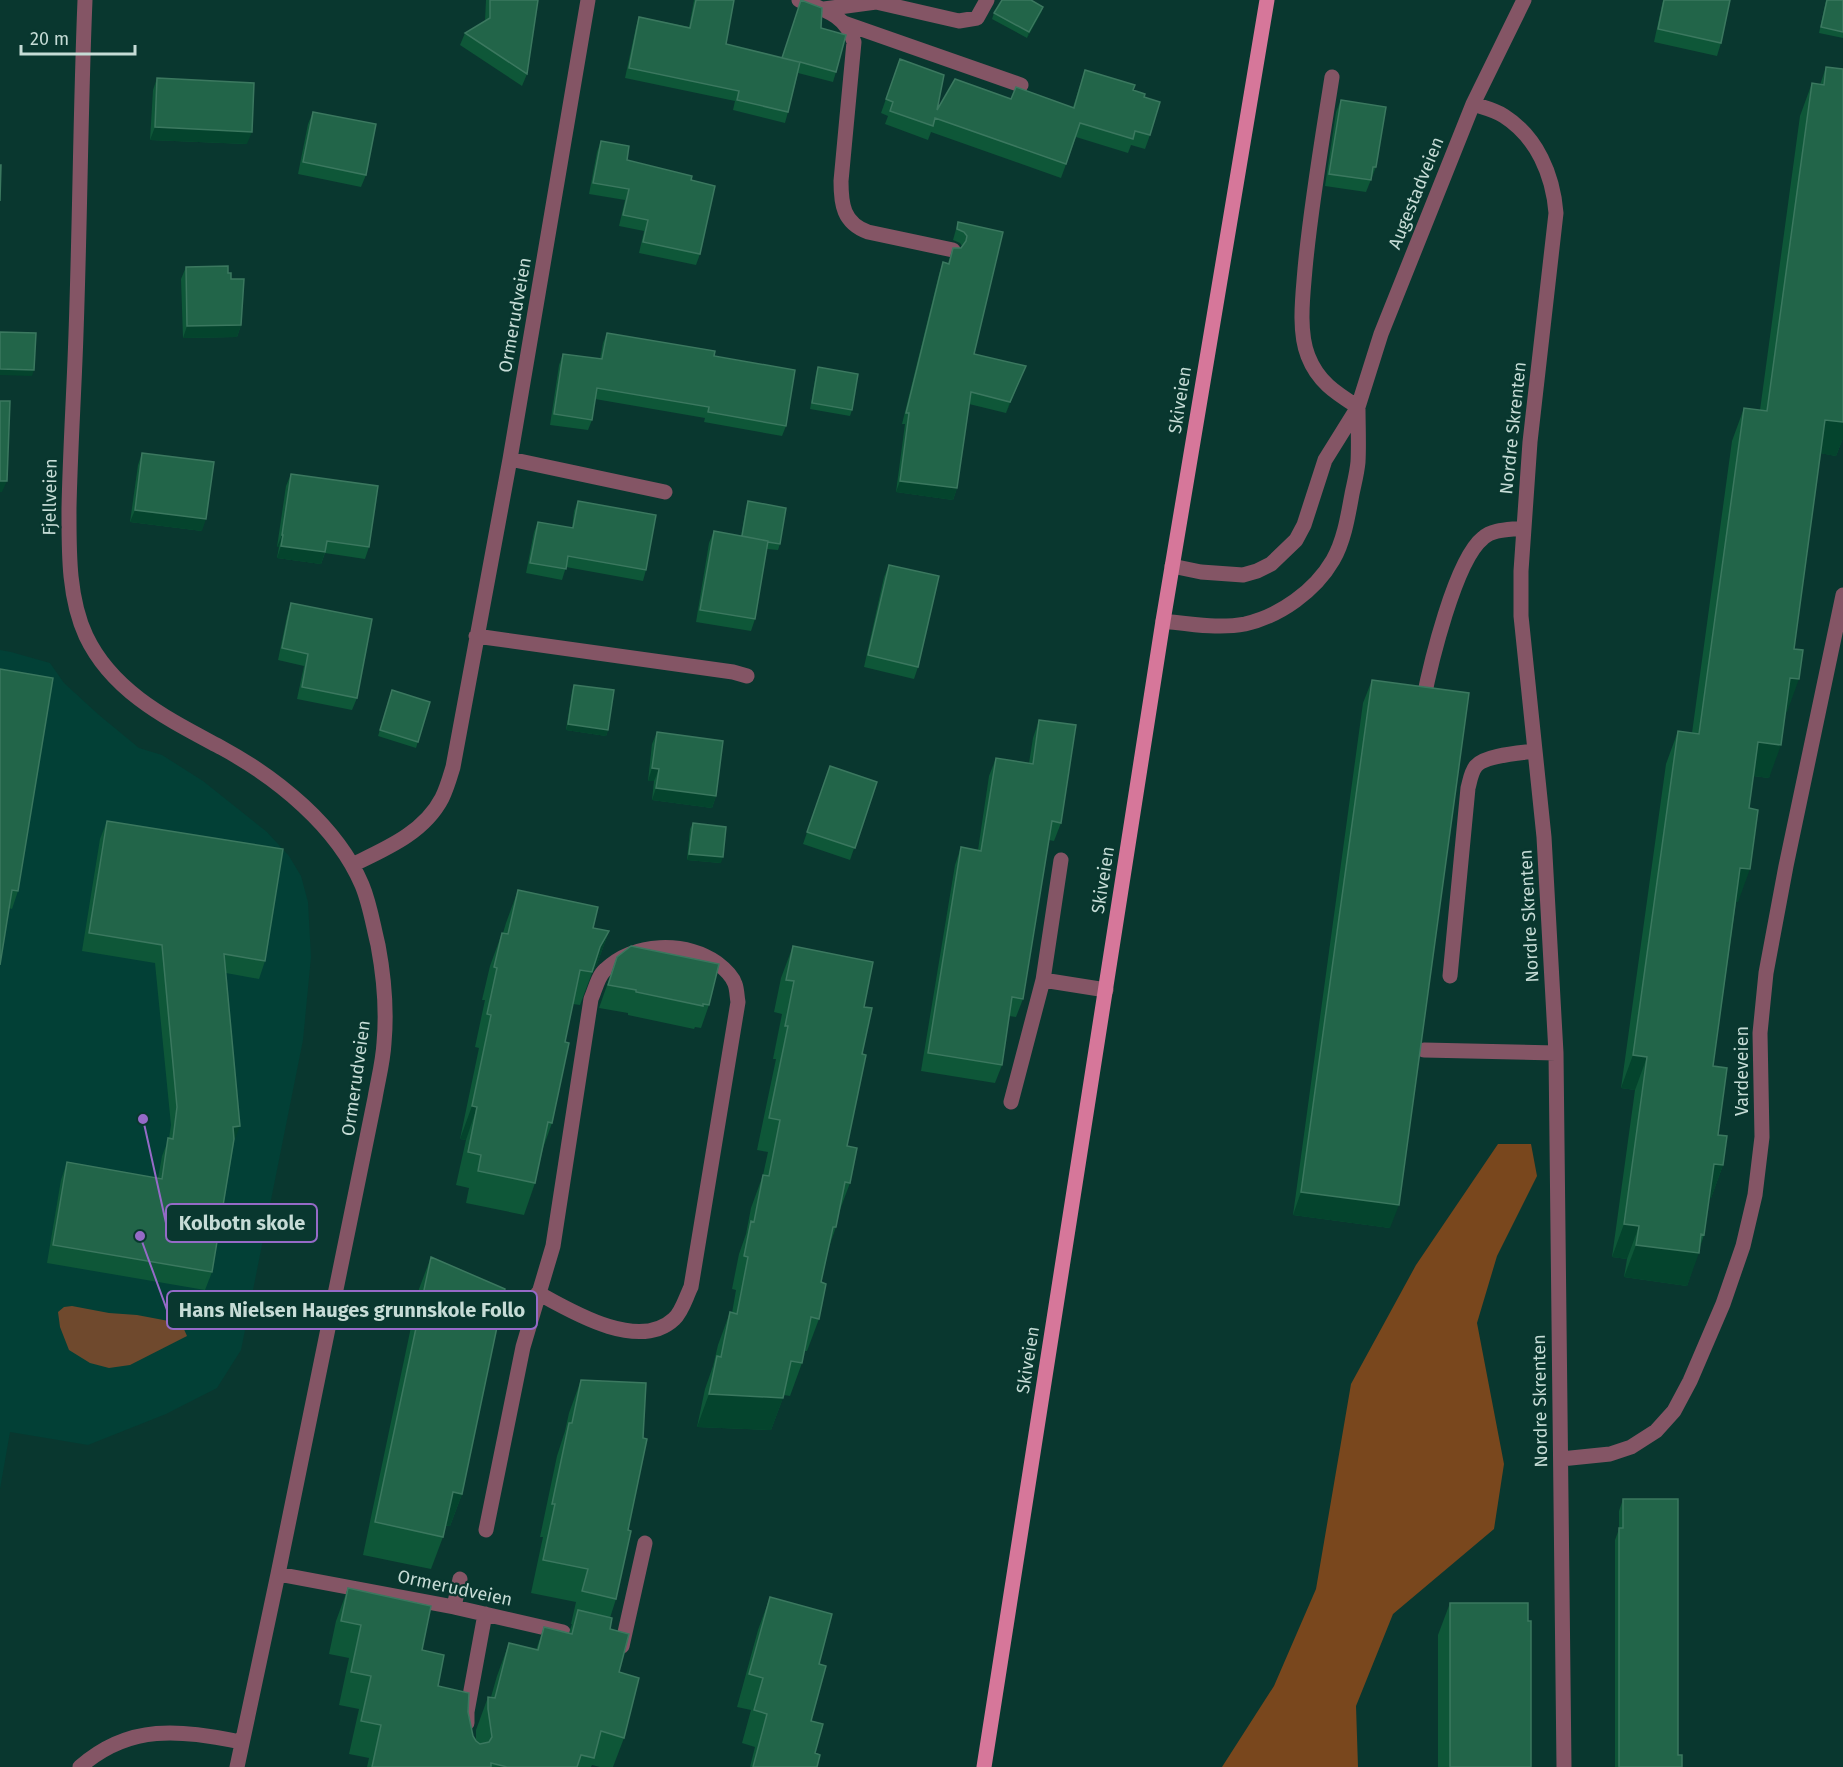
<svg xmlns="http://www.w3.org/2000/svg" width="1843" height="1767" viewBox="0 0 1843 1767" font-family="'Fira Sans',sans-serif">
<style>
.built{fill:#024036}
.green{fill:#6f492d}
.forest{fill:#79471d}
.lines{fill:none;stroke-linecap:round;stroke-linejoin:round}
.minor{stroke:#845565;stroke-width:15}
.major{stroke:#d6779a;stroke-width:15}
.wall{fill:#0e5738}
.shaded-wall{fill:#04442d}
.building{fill:#226549;stroke:#3b785f;stroke-width:1.5}
.labels{text-anchor:middle;dominant-baseline:central;stroke-width:4.5;stroke-linejoin:round;paint-order:stroke}
.street-label{font-size:18px;fill:#c6dcd6;stroke:#09372f}
.leader{fill:none;stroke:#956ac7;stroke-width:2}
.callout-dot{fill:#956ac7;stroke:#09372f;stroke-width:2}
.callout{fill:#09372f;stroke:#956ac7;stroke-width:2}
.callout-label{font-size:20px;text-anchor:middle;font-weight:bold;fill:#c6dcd6}
</style>
<rect width="100%" height="100%" fill="#09372f"/>
<!-- built -->
<path class="built" d="M0,650L11,652L50,663L64,683L99,715L139,748L162,755L203,781L267,832L289,856L301,876L308,902L311,957L303,1040L241,1350L217,1388L166,1414L88,1445L10,1432L0,1489Z"/>
<!-- green -->
<path class="green" d="M72,1306L109,1313L137,1315L174,1322L183,1327L187,1336L130,1365L109,1368L90,1363L69,1350L60,1327L58,1312L64,1307Z"/>
<!-- forest -->
<path class="forest" d="M1498,1144H1531L1537,1176L1497,1256L1477,1323L1504,1464L1494,1529L1393,1614L1356,1706L1358,1767H1222L1274,1686L1316,1589L1351,1384L1416,1265Z"/>
<g class="lines">
<!-- minor -->
<path class="minor" d="M85,0C80,120 80,240 75,360C73,409 70,459 69,508C69,551 68,597 86,636C113,693 170,720 222,748C277,778 337,826 362,885C370,904 373,925 378,945C384,977 387,1010 384,1043C383,1062 378,1080 375,1098L278,1574L237,1767
M799,0C824,10 845,14 854,42L841,181C841,204 843,223 868,232L953,250
M824,9L876,2L959,21L977,18L987,0
M844,23L1021,85
M1332,77C1322,141 1311,204 1305,269C1303,294 1298,331 1308,356C1318,382 1336,393 1358,407
M1473,104C1482,107 1495,110 1504,116C1537,137 1553,175 1556,213L1530,442L1521,571V616L1544,837L1556,1053L1564,1767
M510,459L665,492
M1172,566L1201,572L1243,575L1257,571L1271,564L1296,540L1304,525L1325,460L1358,407L1381,334L1473,104L1524,0
M1163,621C1189,624 1219,629 1245,624C1280,616 1315,591 1333,560C1344,541 1348,516 1352,494C1354,484 1357,473 1358,462C1359,444 1358,425 1358,407
M476,636L733,672L747,676
M1423,702C1430,666 1455,560 1483,538C1493,529 1509,530 1523,528
M352,865C385,849 424,833 442,798C447,788 450,777 453,767L510,459L588,0
M1450,976L1468,788C1470,781 1471,772 1476,766C1485,755 1521,753 1535,751
M1043,980L1106,990
M1424,1050L1556,1053
M1011,1102L1043,980L1061,860
M1561,1459L1610,1454L1631,1447L1656,1431L1674,1411L1690,1381L1723,1304L1743,1246L1755,1195L1762,1137L1760,1033L1766,973L1786,866L1843,595
M486,1530L523,1347L553,1246L591,999C595,990 598,976 605,970C635,942 684,941 717,963C725,969 732,975 735,984C737,989 737,997 738,1002L691,1287C686,1297 682,1312 674,1319C639,1352 572,1312 538,1293
M278,1574L454,1607L563,1632
M454,1607L460,1579
M616,1645L622,1646L645,1543
M467,1723V1712L485,1614
M80,1767C130,1723 180,1730 241,1742"/>
<!-- major -->
<path class="major" d="M984,1767L1163,621L1267,0"/>
</g>
<!-- wall -->
<path class="wall" d="M486,0H538L527,74L522,86L460,45L465,33L485,21Z
M694,0H734L726,44L781,58L821,28L836,72L833,82L798,73L788,112L785,123L733,110L735,101L625,78L636,27L639,17L689,27Z
M1663,0H1730L1721,43L1717,56L1654,42Z
M1826,0H1843V38L1819,33Z
M1043,7L1041,13L1027,38L992,19L994,13Z
M900,59L937,110L1011,99L1073,107L1085,70L1133,90L1144,97L1150,135L1145,149L1131,145L1128,153L1076,137L1061,178L931,132L928,140L885,124L888,116L881,113Z
M1826,67L1843,69V438L1836,456L1820,453L1794,649L1787,712L1785,711L1769,778L1753,776L1738,902H1736L1713,1066L1718,1135L1723,1165L1711,1198L1709,1197L1704,1235L1687,1286L1624,1277L1627,1259L1612,1257L1635,1090L1621,1088L1666,764L1678,731L1692,733L1732,441L1744,408L1760,410L1800,116L1812,83L1820,85Z
M157,78L247,144L150,140L153,90Z
M1341,100L1376,167L1366,192L1325,186L1336,112Z
M313,112L366,175L361,187L298,174L308,124Z
M601,141L627,160L691,180L700,254L696,265L639,253L644,231L619,226L625,200L589,194L597,152Z
M958,222L1003,232L974,354L1026,366L1006,413L969,404L957,488L953,500L896,492L905,424H902L939,274L943,262L948,263L953,248H961L962,246L960,243L953,240Z
M186,267L228,273L231,279L241,325L237,337L183,338L181,279Z
M607,333L714,356L786,426L782,436L704,422L705,418L595,399L592,420L588,430L550,425L559,365L563,354L600,359L603,343Z
M818,367L852,410L850,416L810,409L816,373Z
M142,453L202,531L130,522L138,465Z
M291,474L369,547L365,559L325,553L321,564L277,558L279,547H277L286,486Z
M578,501L646,570L643,581L566,567L562,580L526,573L534,532L538,522L572,528L574,511Z
M748,501L780,544L778,550L767,549L755,619L751,631L696,622L709,543L714,531L741,536L746,507Z
M889,565L918,667L914,679L864,667L884,577Z
M291,603L357,698L352,710L297,699L304,666L278,660L287,616Z
M0,669L18,891L12,909L9,908Z
M1372,680L1390,1228L1293,1215L1363,703Z
M574,685L608,730L606,736L566,730L572,691Z
M392,690L430,702L416,748L378,736Z
M1039,720L1061,823L1054,841L1049,840L1023,999L1016,1017L1009,1016L1002,1065L995,1083L921,1071L955,865L961,847L978,850L989,776L996,758L1029,763L1033,738Z
M657,732L716,796L712,808L652,800L654,781H648L652,744Z
M830,766L877,782L850,860L803,844Z
M107,821L265,961L259,979L226,973L234,1142L212,1272L205,1290L47,1263L61,1180L67,1162L158,1178L162,1156L169,1138L171,1125L155,963L82,951L100,839Z
M693,823L721,863L687,860L690,829Z
M518,890L593,928L609,931L597,964L592,973L580,1005L573,1004L565,1042L552,1123L543,1148L535,1183L524,1215L466,1203L469,1188L456,1185L466,1140L460,1139L479,1048L475,1047L485,1000H482L490,966L502,933H503L506,923Z
M793,946L864,1007L862,1054L847,1146L850,1183L838,1215L836,1227L829,1247L821,1282L819,1319L807,1351H804L802,1363L790,1396L784,1395L771,1430L697,1427L705,1389L713,1366L718,1345L730,1312L732,1313L736,1290L732,1289L739,1254L746,1234L751,1208L763,1175L768,1152L757,1150L776,1059H773L782,1014L774,1012L781,978Z
M617,957L709,1005L701,1028L695,1027L694,1029L628,1015V1013L599,1008Z
M431,1257L462,1494L450,1526H446L443,1537L431,1569L363,1555L419,1289Z
M581,1380L628,1530L616,1599L610,1618V1629L619,1672L624,1738L613,1767H600L592,1765L591,1767H367L369,1758L349,1754L359,1709L339,1705L349,1658L329,1654L336,1621L348,1588L422,1650L438,1686L468,1712L473,1736L476,1741V1730L488,1697H491L497,1676L509,1643L536,1650L544,1627L569,1633L572,1624H571L576,1602L531,1593L543,1537H540L557,1456L565,1431L569,1413Z
M1623,1499L1678,1755L1682,1767H1615V1540L1619,1529V1511Z
M770,1597L819,1664L811,1721L817,1767H750L755,1747L742,1743L751,1710L737,1707L758,1630Z
M1450,1603L1531,1767H1438V1635Z"/>
<!-- shaded-wall -->
<path class="shaded-wall" d="M1043,7L1041,13L1027,38L1029,32Z
M155,127L252,132L247,144L150,140Z
M241,325L237,337L183,338L187,326Z
M1026,366L1021,378L1006,413L1010,402Z
M0,369L34,370L32,376L0,375Z
M1825,420L1843,422V438L1836,456L1813,452Z
M0,481H7L2,492H0Z
M900,481L957,488L953,500L896,492Z
M135,510L206,519L202,531L130,522Z
M282,535H283L279,547H277Z
M281,546L325,552L321,564L277,558Z
M1790,678L1799,679L1787,712L1778,710Z
M568,724L608,730L606,736L566,730Z
M1758,742L1781,745L1769,778L1746,775Z
M652,768L659,769L654,781H648Z
M656,788L716,796L712,808L652,800Z
M689,854L723,857L721,863L687,860Z
M1740,868L1750,869L1738,902L1729,901Z
M609,931L597,964L592,973L600,947Z
M1633,1055L1647,1057L1635,1090L1621,1088Z
M472,1106L477,1107L466,1140L460,1139Z
M240,1126L233,1144V1127Z
M1714,1164L1723,1165L1711,1198L1702,1196Z
M1301,1192L1399,1205L1390,1228L1293,1215Z
M1624,1224L1639,1226L1627,1259L1612,1257Z
M1636,1245L1699,1253L1687,1286L1624,1277Z
M709,1394L783,1398L771,1430L697,1427Z
M453,1492L462,1494L450,1526L441,1525Z"/>
<!-- building -->
<path class="building" d="M490,0H538L527,74L465,33L490,18Z
M696,0H734L726,44L799,62L782,58L801,0L822,8L821,28L846,35L836,72L800,62L788,112L737,100L739,91L629,68L639,17L690,28Z
M1002,0H1031L1043,7L1029,32L994,13Z
M1664,0H1730L1721,43L1658,29Z
M1827,0H1843V32L1821,27Z
M900,59L944,75L937,110L955,79L1011,99L1016,87L1074,108L1085,70L1135,85L1133,90L1145,94L1144,97L1160,102L1150,135L1135,131L1133,139L1080,123L1066,164L935,118L933,126L890,111L893,102L886,99Z
M1826,67L1843,69V422L1825,420L1794,649L1803,650L1799,679L1790,678L1781,745L1758,742L1749,808L1758,810L1750,869L1740,868L1713,1066L1727,1068L1718,1135L1727,1136L1723,1165L1714,1164L1704,1235L1701,1234L1699,1253L1636,1245L1639,1226L1624,1224L1647,1057L1633,1055L1678,731L1699,734L1744,408L1767,411L1812,83L1824,85Z
M157,78L254,83L252,132L155,127Z
M1341,100L1386,107L1376,167H1373L1371,180L1329,174Z
M313,112L376,124L366,175L303,162Z
M601,141L629,146L627,160L692,176L691,180L715,186L700,254L643,242L648,220L623,215L629,189L593,183Z
M0,165H1L0,201Z
M958,222L1003,232L974,354L1026,366L1010,402L971,392L957,488L900,481L909,413H906L943,262L949,264L953,248H961L966,241L967,236L964,232L957,229Z
M228,266V273H231V279H244L241,325L187,326L186,267Z
M0,332L36,333L34,370L0,369Z
M607,333L715,351L714,356L795,370L786,426L708,412L709,407L597,388L592,420L554,414L563,354L602,359Z
M818,367L858,374L852,410L812,403Z
M0,401H10L7,481H0Z
M142,453L214,462L206,519L135,510Z
M291,474L378,486L369,547L327,541L325,552L281,546L283,535H282Z
M578,501L656,515L646,570L568,556L566,569L530,563L538,522L573,528Z
M748,501L786,508L780,544L768,542V541L742,536Z
M714,531L768,541L755,619L700,610Z
M889,565L939,576L918,667L868,655Z
M291,603L372,619L357,698L302,687L308,654L282,648Z
M0,669L53,678L18,891L12,890L0,965Z
M1372,680L1469,693L1399,1205L1301,1192Z
M574,685L614,690L608,730L568,724Z
M392,690L430,702L418,742L380,730Z
M1039,720L1076,725L1061,823L1052,821L1023,999L1012,997L1002,1065L928,1053L961,847L981,851L996,758L1033,764Z
M657,732L723,741L716,796L656,788L659,769L652,768Z
M830,766L877,782L855,848L807,832Z
M107,821L283,849L265,961L224,954L240,1126L233,1127L234,1139L212,1272L53,1245L67,1162L162,1179L168,1138L173,1139L177,1107L162,945L89,933Z
M693,823L726,827L723,857L689,854Z
M518,890L598,907L593,928L609,931L600,947L592,972L580,970L565,1042L569,1043L552,1123L548,1122L535,1183L478,1171L481,1155L468,1152L477,1107L472,1106L491,1015L487,1014L497,968L494,967L502,933L508,934Z
M631,946L719,964L709,1005L703,1004V1006L636,992V990L608,985L617,957Z
M793,946L873,962L864,1007L872,1008L862,1054L866,1055L847,1146L857,1148L850,1183L845,1182L836,1227H833L821,1282L826,1284L819,1319L811,1317L802,1363L791,1361L783,1398L709,1394L717,1356L721,1357L730,1312L737,1314L748,1257L744,1256L751,1221L754,1222L763,1175L769,1176L780,1120L769,1118L788,1026H785L794,981L786,980Z
M431,1257L505,1289L462,1494L453,1492L443,1537L375,1522Z
M581,1380L646,1383L643,1438L647,1439L628,1530L631,1531L616,1599L582,1591L588,1569L543,1560L555,1504H552L569,1423H572Z
M1623,1499H1678V1755H1682V1767H1619V1528H1623Z
M348,1588L431,1606L422,1650L444,1655L438,1686L469,1693L468,1712L473,1736L476,1741L480,1744L489,1742L492,1737L488,1709V1697L495,1698L509,1643L538,1650L544,1627L572,1634L578,1610L612,1618L610,1629L629,1634L619,1672L639,1678L624,1738L601,1731L594,1758L581,1755L577,1767H507L491,1763V1767H372L381,1725L361,1721L371,1676L351,1672L361,1625L341,1621Z
M770,1597L832,1614L819,1664L826,1666L811,1721L823,1724L815,1753L820,1755L817,1767H753L767,1714L754,1710L763,1678L749,1674Z
M1450,1603H1528V1621H1531V1767H1450Z"/>
<g class="labels">
<!-- street labels -->
<g class="street-label">
<text transform="translate(1416 193) rotate(-68)">Augestadveien</text>
<text transform="translate(515 315) rotate(-80)">Ormerudveien</text>
<text transform="translate(1180 400) rotate(-81)">Skiveien</text>
<text transform="translate(1513 428) rotate(-84)">Nordre Skrenten</text>
<text transform="translate(50 497) rotate(-89)">Fjellveien</text>
<text transform="translate(1103 880) rotate(-81)">Skiveien</text>
<text transform="translate(1529 916) rotate(-93)">Nordre Skrenten</text>
<text transform="translate(1742 1071) rotate(-90)">Vardeveien</text>
<text transform="translate(356 1078) rotate(-82)">Ormerudveien</text>
<text transform="translate(1028 1360) rotate(-81)">Skiveien</text>
<text transform="translate(1540 1401) rotate(-91)">Nordre Skrenten</text>
<text transform="translate(455 1588) rotate(12)">Ormerudveien</text>
</g>
</g>
<!-- callouts -->
<path class="leader" d="M143 1119L166 1223M140 1236L167 1310"/>
<g class="callout-dot">
<circle cx="143" cy="1119" r="6"/>
<circle cx="140" cy="1236" r="6"/>
</g>
<g class="callout">
<rect x="166" y="1204" width="151" height="38" rx="6"/>
<rect x="167" y="1291" width="370" height="38" rx="6"/>
</g>
<g class="callout-label">
<text x="242" y="1230">Kolbotn skole</text>
<text x="352" y="1317">Hans Nielsen Hauges grunnskole Follo</text>
</g>
<!-- scale -->
<path d="M21 45v9h114v-9" fill="none" stroke="#c6dcd6" stroke-width="3"/>
<text x="30" y="45" font-size="18" fill="#c6dcd6" stroke="#09372f" stroke-width="4.5" paint-order="stroke">20 m</text>
</svg>
